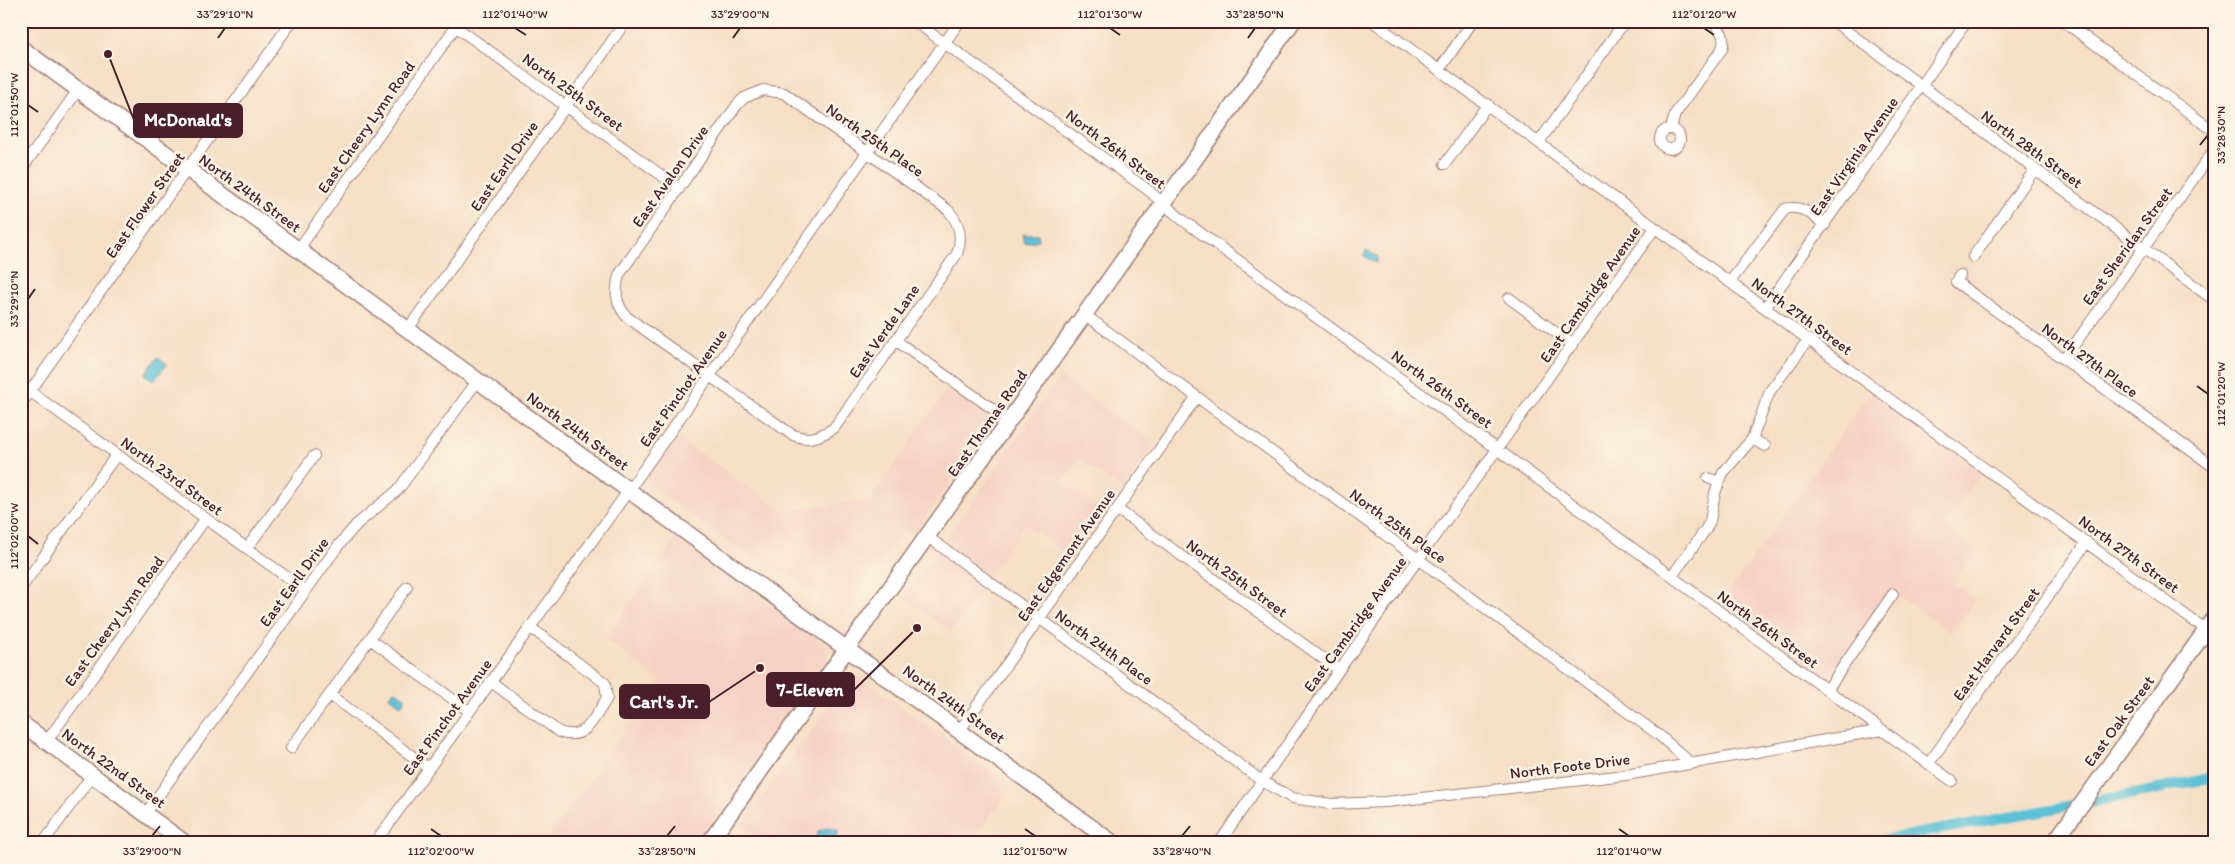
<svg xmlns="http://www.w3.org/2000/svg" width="2235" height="864" viewBox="0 0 2235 864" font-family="Itim,sans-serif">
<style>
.built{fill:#f6d2c5}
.water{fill:#5ac1d7;stroke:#527081}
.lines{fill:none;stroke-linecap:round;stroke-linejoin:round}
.canal{stroke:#5ac1d7;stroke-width:10}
.street-casing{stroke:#a07f78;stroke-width:12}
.secondary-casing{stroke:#a07f78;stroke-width:18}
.street{stroke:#fff;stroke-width:10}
.secondary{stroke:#fff;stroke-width:15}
.ticks{fill:none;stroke:#4a1f2b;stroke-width:2}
.labels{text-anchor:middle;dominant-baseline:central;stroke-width:5;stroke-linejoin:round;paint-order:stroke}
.street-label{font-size:16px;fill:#4a1f2b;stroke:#fcf5e5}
.leader{fill:none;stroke:#4a1f2b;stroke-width:2}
.callout-dot{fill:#4a1f2b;stroke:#fcf5e5;stroke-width:2}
.callout{fill:#4a1f2b;stroke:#4a1f2b;stroke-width:2}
.callout-label{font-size:18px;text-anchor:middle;font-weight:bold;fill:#fff}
.neatline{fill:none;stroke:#4a1f2b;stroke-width:2}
.ticks-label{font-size:12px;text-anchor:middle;fill:#4a1f2b}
</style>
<rect width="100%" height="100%" fill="#fcf5e5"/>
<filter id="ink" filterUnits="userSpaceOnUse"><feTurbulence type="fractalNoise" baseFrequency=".02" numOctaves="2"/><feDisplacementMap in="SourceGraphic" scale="10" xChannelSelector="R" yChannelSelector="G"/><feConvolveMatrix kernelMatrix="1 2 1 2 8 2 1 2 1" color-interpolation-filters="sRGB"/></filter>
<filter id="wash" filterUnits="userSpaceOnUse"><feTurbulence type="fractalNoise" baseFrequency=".0096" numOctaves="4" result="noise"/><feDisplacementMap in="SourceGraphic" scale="20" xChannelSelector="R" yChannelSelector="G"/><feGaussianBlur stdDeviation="1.12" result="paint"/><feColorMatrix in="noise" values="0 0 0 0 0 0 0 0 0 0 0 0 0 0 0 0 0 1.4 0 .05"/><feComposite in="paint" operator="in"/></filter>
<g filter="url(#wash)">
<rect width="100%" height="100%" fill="#f6dfc5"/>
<!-- built -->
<path class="built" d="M1060,377L1155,443L1122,489L1079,459L1062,483L1106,513L1073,559L1025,524L951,632L904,598Z
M947,389L988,417L991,423L916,532L902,531L844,615L787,574L747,555L649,485L646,477L675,436L783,511L870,500Z
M1870,393L1981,474L1944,524L1977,549L1953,583L1976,599L1951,633L1890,590L1826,682L1720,604Z
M676,538L826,646L829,660L696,843H545L660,681L605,639Z
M860,678L1012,786L970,843H765L741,826L849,679Z"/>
<!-- water -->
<path class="water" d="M1022,234H1038L1039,240L1024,243Z
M1366,250L1378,257L1376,263L1364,256Z
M158,357L167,364L154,381L145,374Z
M394,690L406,698L401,705L389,697Z
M827,828L838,830V836L828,842L820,841L816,835L819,831Z"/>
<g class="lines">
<!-- canal -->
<path class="canal" d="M1866,843L2139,793L2214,777"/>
</g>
</g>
<g filter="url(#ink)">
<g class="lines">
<!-- street casing -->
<g class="street-casing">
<path id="street" d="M448,21L679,188
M914,21L1148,190L1180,218L1952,781
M1372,21L2195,622L2214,633
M1833,21L2214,300
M2063,21L2214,131
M1439,70L1473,21
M763,90L784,93L948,210C960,223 963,237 957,254L834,428C819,437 808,442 791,434L627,317C615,303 615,292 619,275L737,105L744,98Z
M1660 139a10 10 0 1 1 20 0a10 10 0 1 1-20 0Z
M1671,129L1675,114L1722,49C1726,36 1721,31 1713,21
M1539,142L1625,21
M1445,164L1488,104
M21,170L78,90
M298,250L459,22
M1973,257L2035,169
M1960,275L1956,282L2214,467
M1730,282L1785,209C1801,204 1812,215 1825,225
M1509,298L1573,345
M1765,308L1967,21
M1085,315L1660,736L1692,764
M408,329L626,21
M895,340L1010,421
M2064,359L2214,150
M21,385L306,591
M21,404L292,21
M1752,439L1765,446
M1708,478L1719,482
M1117,509L1339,670
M928,537L1262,781L1292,798L1331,804L1386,802L1626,775L1883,730
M247,548L314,456
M1672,576L1706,529L1710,521L1715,493L1723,473L1752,439L1770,391L1808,340
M21,588L117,454
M370,639L469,711
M490,681L559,732C586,742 594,718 607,698L605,683L530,627
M1827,690L1893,594
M330,695L428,768
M960,730L1196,398
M47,741L206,518
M291,748L407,587
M1929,763L2087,542
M146,813L338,546L357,524L398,490L478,380
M43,843L93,774
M375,843L639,476L960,21
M1219,843L1339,670L1655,228"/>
</g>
<!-- secondary casing -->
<g class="secondary-casing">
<path id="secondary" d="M21,48L1113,843
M21,723L185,843
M709,843L1293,21
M2054,843L2214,619"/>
</g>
<!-- street -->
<use href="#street" class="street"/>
<!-- secondary -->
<use href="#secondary" class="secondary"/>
</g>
</g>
<!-- ticks -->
<path class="ticks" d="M515,28L526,35M1110,28L1120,35M1704,28L1714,35M218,38L225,28M733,38L740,28M1248,38L1255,28M28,105L38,112M2200,145L2208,135M28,299L35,289M2197,386L2208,394M28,536L38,544M431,829L441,836M1025,829L1035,836M1619,829L1629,836M152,836L160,826M667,836L675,826M1182,836L1190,826"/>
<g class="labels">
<!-- street labels -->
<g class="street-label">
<text transform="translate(573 92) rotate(36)">North 25th Street</text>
<text transform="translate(366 127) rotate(-55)">East Cheery Lynn Road</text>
<text transform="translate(875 140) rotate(35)">North 25th Place</text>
<text transform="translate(1116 149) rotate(37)">North 26th Street</text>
<text transform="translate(2032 149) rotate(36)">North 28th Street</text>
<text transform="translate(1854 156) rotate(-55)">East Virginia Avenue</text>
<text transform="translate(504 166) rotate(-55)">East Earll Drive</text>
<text transform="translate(670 176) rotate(-55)">East Avalon Drive</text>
<text transform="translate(250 193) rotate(36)">North 24th Street</text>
<text transform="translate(145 205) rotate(-55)">East Flower Street</text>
<text transform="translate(2127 246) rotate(-54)">East Sheridan Street</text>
<text transform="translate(1590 294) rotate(-55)">East Cambridge Avenue</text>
<text transform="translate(1802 316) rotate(36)">North 27th Street</text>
<text transform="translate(884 331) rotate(-55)">East Verde Lane</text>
<text transform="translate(2090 360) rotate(36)">North 27th Place</text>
<text transform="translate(683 388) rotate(-55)">East Pinchot Avenue</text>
<text transform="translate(1442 389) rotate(36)">North 26th Street</text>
<text transform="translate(987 423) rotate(-55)">East Thomas Road</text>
<text transform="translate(578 431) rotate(36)">North 24th Street</text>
<text transform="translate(172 476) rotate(36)">North 23rd Street</text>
<text transform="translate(1398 526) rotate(36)">North 25th Place</text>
<text transform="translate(2129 554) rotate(36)">North 27th Street</text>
<text transform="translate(1066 555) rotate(-55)">East Edgemont Avenue</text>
<text transform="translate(1237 578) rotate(36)">North 25th Street</text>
<text transform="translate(294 582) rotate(-54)">East Earll Drive</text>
<text transform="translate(114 621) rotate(-54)">East Cheery Lynn Road</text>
<text transform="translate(1355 624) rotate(-54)">East Cambridge Avenue</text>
<text transform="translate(1768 629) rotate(36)">North 26th Street</text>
<text transform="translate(1996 644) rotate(-54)">East Harvard Street</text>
<text transform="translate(1104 647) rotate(36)">North 24th Place</text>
<text transform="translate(954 704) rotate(36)">North 24th Street</text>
<text transform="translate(447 717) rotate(-54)">East Pinchot Avenue</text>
<text transform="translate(2119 721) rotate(-54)">East Oak Street</text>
<text transform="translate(1570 766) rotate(-7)">North Foote Drive</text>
<text transform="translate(114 768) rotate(36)">North 22nd Street</text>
</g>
</g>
<!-- callouts -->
<path class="leader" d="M108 54L134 120M917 628L854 690M760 668L709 702"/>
<g class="callout-dot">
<circle cx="108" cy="54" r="5"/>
<circle cx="917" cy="628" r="5"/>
<circle cx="760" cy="668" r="5"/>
</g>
<g class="callout">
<rect x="134" y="104" width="108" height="33" rx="5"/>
<rect x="767" y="673" width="87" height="33" rx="5"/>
<rect x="620" y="685" width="89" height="33" rx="5"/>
</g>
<g class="callout-label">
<text x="188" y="126">McDonald's</text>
<text x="810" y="696">7-Eleven</text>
<text x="664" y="708">Carl's Jr.</text>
</g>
<!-- margin -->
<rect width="2235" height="864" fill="none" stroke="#fcf5e5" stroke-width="55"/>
<rect x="28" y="28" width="2180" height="808" class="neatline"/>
<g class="ticks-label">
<text x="225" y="18">33°29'10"N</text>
<text x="515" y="18">112°01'40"W</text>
<text x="740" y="18">33°29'00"N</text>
<text x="1110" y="18">112°01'30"W</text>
<text x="1255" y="18">33°28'50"N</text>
<text x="1704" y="18">112°01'20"W</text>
<text transform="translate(14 105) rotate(-90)" y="4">112°01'50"W</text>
<text transform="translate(2221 135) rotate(-90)" y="4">33°28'30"N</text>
<text transform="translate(14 299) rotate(-90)" y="4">33°29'10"N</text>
<text transform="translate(2221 394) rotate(-90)" y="4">112°01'20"W</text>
<text transform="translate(14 536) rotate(-90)" y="4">112°02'00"W</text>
<text x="152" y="855">33°29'00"N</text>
<text x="441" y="855">112°02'00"W</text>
<text x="667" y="855">33°28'50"N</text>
<text x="1035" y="855">112°01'50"W</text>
<text x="1182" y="855">33°28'40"N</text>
<text x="1629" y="855">112°01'40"W</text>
</g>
</svg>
